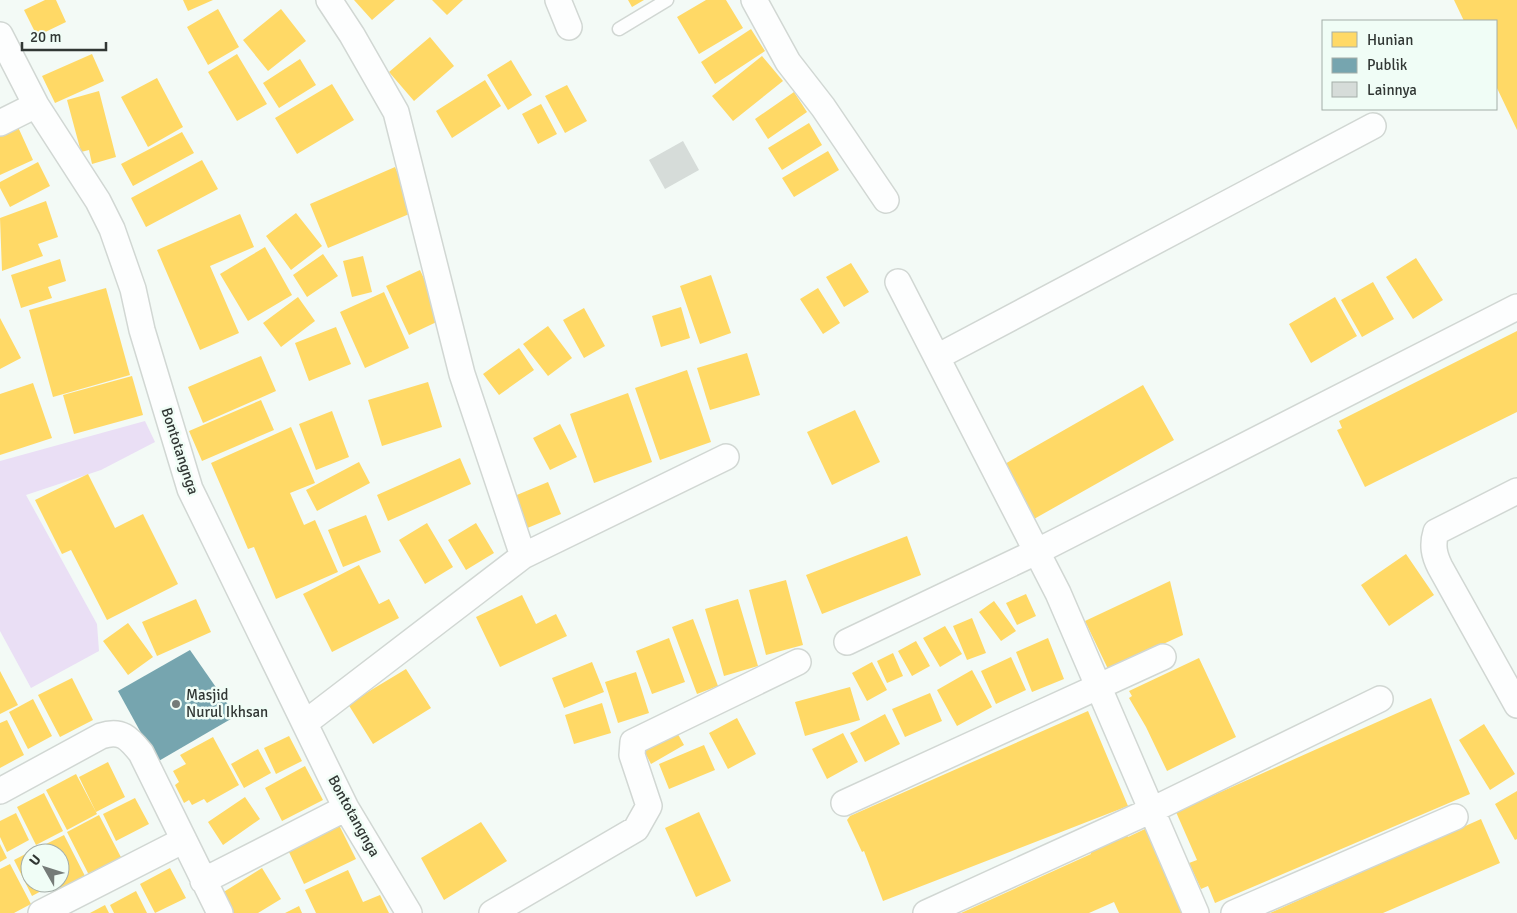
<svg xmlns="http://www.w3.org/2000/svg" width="1517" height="913" viewBox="0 0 1517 913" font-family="Signika,sans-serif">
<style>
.green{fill:#eadff5}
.homes{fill:#ffd966}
.public{fill:#76a5af}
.building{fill:#d6dcd9}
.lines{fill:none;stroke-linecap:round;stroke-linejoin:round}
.service-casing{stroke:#d1d7d3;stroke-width:15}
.minor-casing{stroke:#d1d7d3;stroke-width:28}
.service{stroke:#fdfefe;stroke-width:12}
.minor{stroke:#fdfefe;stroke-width:25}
.poi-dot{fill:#757b78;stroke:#f0fdf6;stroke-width:2}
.labels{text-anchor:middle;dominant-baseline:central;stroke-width:5;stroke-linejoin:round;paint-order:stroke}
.street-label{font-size:15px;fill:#313734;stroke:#f0fdf6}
.poi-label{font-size:15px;fill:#313734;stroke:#f0fdf6;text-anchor:start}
</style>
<rect width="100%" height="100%" fill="#f3faf6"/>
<!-- green -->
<path class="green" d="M145,421L155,442L101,470L26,495L97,624L99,651L31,688L0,631V461Z"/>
<!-- homes -->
<path class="homes" d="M45,0H56L66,22L37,36L24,10Z
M183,0H213L188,11Z
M354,0H395L372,20Z
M432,0H463L447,15Z
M628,0H644L632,7Z
M706,0H726L743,28L699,54L677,17Z
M1454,0H1517V130L1496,86V21H1464Z
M218,9L239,47L208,65L187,27Z
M281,9L306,41L268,71L243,40Z
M751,29L765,51L715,84L701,62Z
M430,37L454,66L414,101L389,72Z
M92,54L104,81L55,103L42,76Z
M237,54L267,104L237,121L208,72Z
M762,56L783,81L733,121L712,96Z
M300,59L316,85L279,108L263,83Z
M511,60L532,95L508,110L487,75Z
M157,78L183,127L148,147L121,97Z
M485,80L501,106L452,138L436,111Z
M332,84L354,120L297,154L275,118Z
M567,85L587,121L565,133L545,96Z
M99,91L116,157L92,164L89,150L81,152L67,100Z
M794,92L807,112L768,139L755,119Z
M541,104L557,134L538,144L522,114Z
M809,123L822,145L782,170L768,148Z
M18,127L33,160L0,175V136Z
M182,132L194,153L133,186L121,164Z
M828,151L839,170L794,197L782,178Z
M202,160L218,189L146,227L131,198Z
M38,162L50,186L10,207L0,188V182Z
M395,167L414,212L328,248L310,204Z
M46,201L58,237L38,244L43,256L2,271L0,218Z
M296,213L322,246L291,270L266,236Z
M240,214L254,247L210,266L239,333L200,350L157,250Z
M265,247L292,295L248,321L220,274Z
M323,254L338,276L307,297L293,275Z
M363,256L372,292L352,297L343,261Z
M1416,258L1443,300L1413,319L1386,277Z
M60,259L66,281L48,287L52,298L21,308L11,275Z
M851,263L869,292L844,307L826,277Z
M420,270L443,319L409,335L386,286Z
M711,275L731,333L700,344L680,286Z
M1373,282L1394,319L1362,337L1341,300Z
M106,288L130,375L53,397L29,310Z
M818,288L840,323L823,334L800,299Z
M384,292L409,348L365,368L340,312Z
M298,297L315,321L281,347L263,323Z
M1335,297L1357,336L1311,363L1289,324Z
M681,307L690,338L661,347L652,316Z
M584,308L605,346L584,358L563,320Z
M0,318L21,358L0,369Z
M548,326L572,358L548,376L523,344Z
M336,327L351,364L309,381L295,343Z
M1517,331V412L1365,487L1337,430L1342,428L1339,421Z
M519,348L534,370L499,395L483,374Z
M747,353L760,395L710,410L697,368Z
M261,356L276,391L203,423L188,387Z
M687,370L711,442L660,460L635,388Z
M132,376L143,415L74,434L63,395Z
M428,382L442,427L382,446L368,400Z
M33,383L52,438L0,455V394Z
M1143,385L1174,440L1034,519L1003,465Z
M628,393L652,462L594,483L570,414Z
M261,400L274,430L202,461L189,431Z
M855,410L880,462L832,485L807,432Z
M332,411L349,457L316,470L299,424Z
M560,424L577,457L550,470L533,438Z
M291,427L315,483L290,493L304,525L315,520L338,572L276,599L254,547L248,549L211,463Z
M460,458L471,484L388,521L377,495Z
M359,462L370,483L317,511L306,490Z
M88,474L115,528L143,514L178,584L107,620L71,550L62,554L35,500Z
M548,482L561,514L525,529L512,497Z
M366,515L381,552L343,567L328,530Z
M427,523L453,567L425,584L399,540Z
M476,523L494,553L466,570L448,540Z
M907,536L921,575L822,614L806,575Z
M1406,554L1434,595L1389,626L1361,585Z
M359,565L379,604L389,599L399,618L332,652L303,594Z
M786,580L803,645L766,655L749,590Z
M1170,581L1183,635L1108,669L1085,621Z
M1026,594L1036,616L1017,625L1006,603Z
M522,595L536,624L556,614L567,636L500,667L476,617Z
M196,599L211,632L157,656L142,622Z
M738,599L758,666L724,676L705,609Z
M994,601L1016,631L1001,641L979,612Z
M972,618L986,653L967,660L953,626Z
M693,619L718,686L697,694L672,627Z
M128,623L153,657L128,675L103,641Z
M945,626L962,654L940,667L923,638Z
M669,638L685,682L652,694L636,651Z
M1048,638L1064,679L1032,692L1016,652Z
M916,641L930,666L912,676L898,651Z
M893,653L903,676L887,683L877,661Z
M1011,657L1026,690L996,704L981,671Z
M1199,658L1236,737L1167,771L1146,727L1129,698L1132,696L1129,691Z
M592,662L604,692L564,708L552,678Z
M872,662L887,690L867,701L852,673Z
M406,669L431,708L373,744L348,704Z
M972,670L992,707L957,726L937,690Z
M0,671L18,705L0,714Z
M636,672L649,713L618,723L605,682Z
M72,678L93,720L60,737L38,695Z
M850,687L860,720L805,736L795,702Z
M930,693L942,721L905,737L892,709Z
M1431,698L1470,794L1215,903L1208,886L1201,889L1189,863L1197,860L1176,812Z
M33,699L52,736L28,749L9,712Z
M602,703L611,733L574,744L565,715Z
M1088,711L1128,806L883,901L864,851L862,852L847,820L850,816Z
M885,714L900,744L865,762L850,733Z
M737,718L756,754L728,769L709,733Z
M7,720L24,755L0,768V723Z
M1484,724L1515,774L1490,790L1459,740Z
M675,729L684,745L651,764L642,747Z
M843,733L858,762L827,779L812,749Z
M289,736L302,761L276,774L264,748Z
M213,737L239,785L207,803L204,799L192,805L189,800L184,803L175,785L179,782L173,771L186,764L180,755Z
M704,745L715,770L669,789L659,764Z
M258,749L271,773L244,788L231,764Z
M108,762L125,797L96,812L79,777Z
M305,766L323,800L282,821L265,788Z
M76,774L97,814L67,830L46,790Z
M1517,791V839L1515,840L1495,804Z
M44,793L63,831L36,845L17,807Z
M245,797L260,819L223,845L208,822Z
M135,798L149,824L116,841L103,814Z
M699,812L731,881L696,897L665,828Z
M16,813L29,840L7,852L0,837V821Z
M99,815L124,863L91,879L67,832Z
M1481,819L1500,863L1383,913H1270Z
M481,822L507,861L444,900L421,858Z
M339,825L356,859L304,884L288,850Z
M1145,829L1184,913H1119L1114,902L1089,913H961L1091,854L1090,850L1126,833L1128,837Z
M64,835L85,876L61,889L58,883L60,853H43L40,847Z
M0,844L7,858L0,862Z
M37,848L40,853H30V883H56L32,896L14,860Z
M10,864L31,904L14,913H0V869Z
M170,868L186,898L155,913L140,884Z
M262,868L281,899L258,913H234L222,893Z
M348,870L363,902L380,895L389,913H316L305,890Z
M136,891L147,913H114L110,905Z
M105,905L109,913H90Z
M299,906L302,913H285Z"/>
<!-- public -->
<path class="public" d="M190,650L236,716L157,762L118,691Z"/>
<!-- building -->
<path class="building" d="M683,141L699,170L665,189L649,160Z"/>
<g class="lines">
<!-- service casing -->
<g class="service-casing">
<path id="service" d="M619,29L667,0"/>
</g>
<!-- minor casing -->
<g class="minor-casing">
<path id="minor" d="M329,0L352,35L396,112L462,374L523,556
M558,0L569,27
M754,0L788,62L823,107L886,200
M0,35L36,105L98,201L112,229L133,289L142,330L190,489L346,808L409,913
M0,123L36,105
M898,282L1058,593L1196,913
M937,357L1373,126
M1517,491L1436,532C1432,545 1434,555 1440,567L1517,705
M847,642L1038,551L1517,307
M305,723L523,556L726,457
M0,791L101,736C121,729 129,738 141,753L220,913
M844,803L1163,657
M203,881L346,808
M41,913L184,840
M492,913L636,829L649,806L632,755L633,742L798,662
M926,913L1152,810L1380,699
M1234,913L1455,817"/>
</g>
<!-- service -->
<use href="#service" class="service"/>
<!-- minor -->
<use href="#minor" class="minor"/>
</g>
<!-- markers -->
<circle class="poi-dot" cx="176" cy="704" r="5"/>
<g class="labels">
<!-- street labels -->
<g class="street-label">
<text transform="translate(180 451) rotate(72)">Bontotangnga</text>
<text transform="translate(354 816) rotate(61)">Bontotangnga</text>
</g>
<!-- poi labels -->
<g class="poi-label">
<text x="186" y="695">Masjid<tspan x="186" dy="17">Nurul Ikhsan</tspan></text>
</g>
</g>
<!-- legend -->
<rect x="1322" y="20" width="175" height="90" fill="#f0fdf6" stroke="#a4aea8"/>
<rect x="1332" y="32" width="25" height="15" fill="#ffd966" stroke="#a4aea8"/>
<text x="1367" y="45" font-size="15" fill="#313734">Hunian</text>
<rect x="1332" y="58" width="25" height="15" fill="#76a5af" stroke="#a4aea8"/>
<text x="1367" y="70" font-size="15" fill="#313734">Publik</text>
<rect x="1332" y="82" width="25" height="15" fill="#d6dcd9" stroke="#a4aea8"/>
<text x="1367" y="95" font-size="15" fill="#313734">Lainnya</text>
<!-- north arrow -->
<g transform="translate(45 868) rotate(309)"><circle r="24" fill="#f0fdf6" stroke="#a4aea8"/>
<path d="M0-4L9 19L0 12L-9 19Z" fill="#757b78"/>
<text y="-8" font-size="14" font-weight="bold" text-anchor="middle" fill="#313734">U</text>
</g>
<!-- scale -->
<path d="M22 42v8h84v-8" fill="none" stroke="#313734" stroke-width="2.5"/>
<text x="30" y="42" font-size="15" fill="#313734" stroke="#f0fdf6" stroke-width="4" paint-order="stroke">20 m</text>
</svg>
